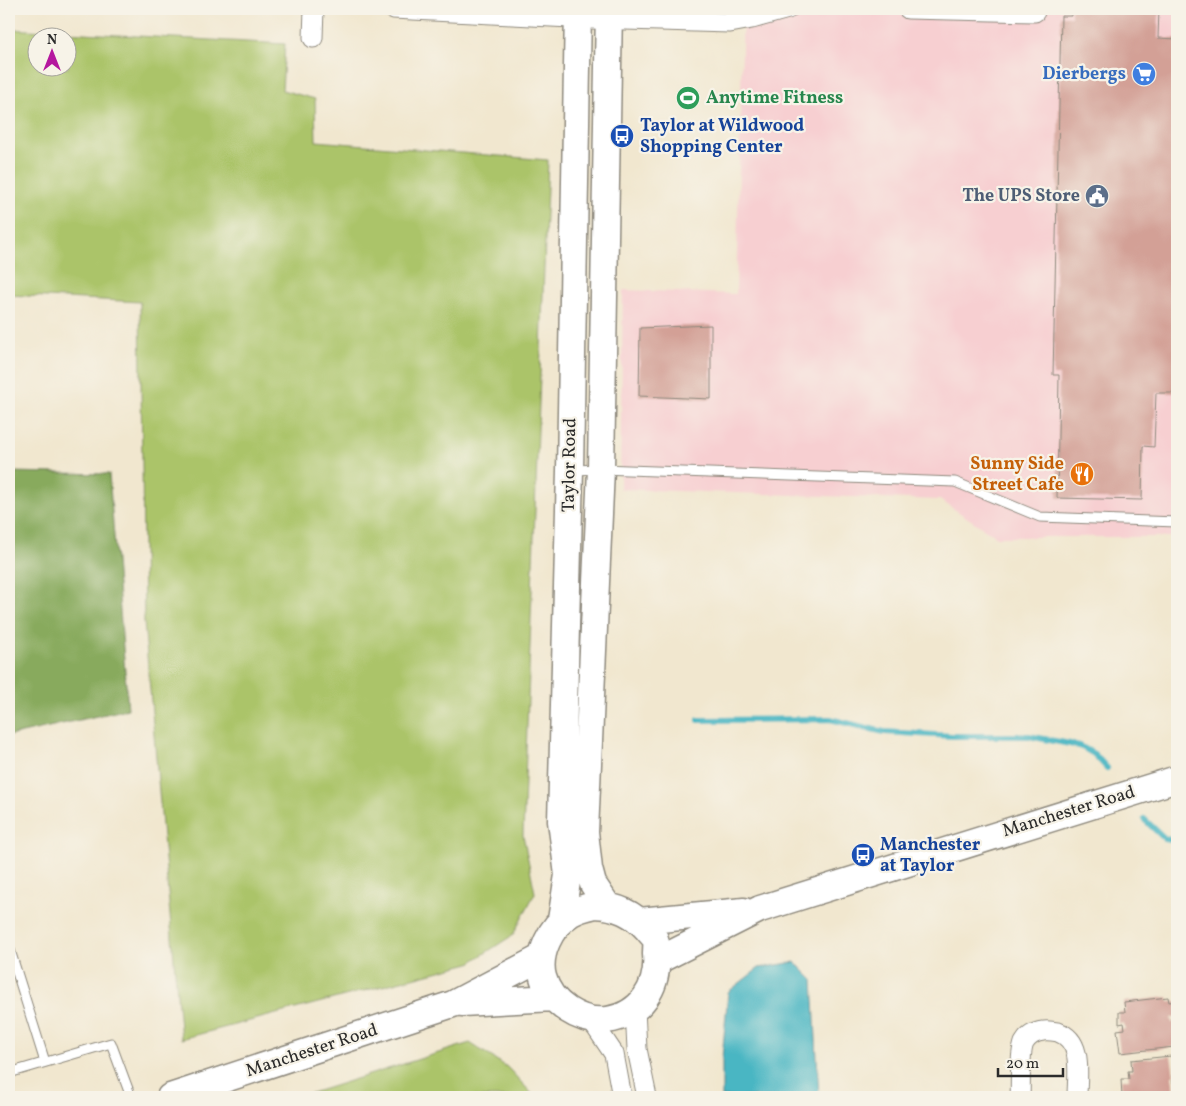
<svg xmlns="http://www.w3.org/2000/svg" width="1186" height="1106" viewBox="0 0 1186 1106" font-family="Vollkorn,serif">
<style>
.built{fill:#f7cfd1}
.green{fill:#abc469;stroke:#6b784a;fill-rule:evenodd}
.forest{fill:#88aa5d;stroke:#5a6a44}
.water{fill:#48b6c3;stroke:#3a7077}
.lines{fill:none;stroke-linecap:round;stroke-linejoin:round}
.stream{stroke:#48b6c3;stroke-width:6}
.building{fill:#d3a096}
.lane-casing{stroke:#8e897d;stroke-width:11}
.street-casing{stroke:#8e897d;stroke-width:21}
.secondary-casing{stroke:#8e897d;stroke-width:29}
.lane{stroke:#fff;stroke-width:9}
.street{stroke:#fff;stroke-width:19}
.secondary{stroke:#fff;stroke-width:26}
.labels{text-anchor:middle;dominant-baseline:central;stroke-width:4.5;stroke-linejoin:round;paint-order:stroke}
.shop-label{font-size:18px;font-weight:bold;fill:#366cbe;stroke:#f7f3e8;text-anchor:end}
.leisure-label{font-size:18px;font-weight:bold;fill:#27864d;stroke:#f7f3e8;text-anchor:start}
.transit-label{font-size:18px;font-weight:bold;fill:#164399;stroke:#f7f3e8;text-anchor:start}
.service-label{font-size:18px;font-weight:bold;fill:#4e5e75;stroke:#f7f3e8;text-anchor:end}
.food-label{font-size:18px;font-weight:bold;fill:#c56008;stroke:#f7f3e8;text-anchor:end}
.street-label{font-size:18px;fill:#2b2b2b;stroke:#f7f3e8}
</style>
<rect width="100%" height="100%" fill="#f7f3e8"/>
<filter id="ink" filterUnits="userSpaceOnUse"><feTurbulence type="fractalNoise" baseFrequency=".02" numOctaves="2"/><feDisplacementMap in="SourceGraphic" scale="10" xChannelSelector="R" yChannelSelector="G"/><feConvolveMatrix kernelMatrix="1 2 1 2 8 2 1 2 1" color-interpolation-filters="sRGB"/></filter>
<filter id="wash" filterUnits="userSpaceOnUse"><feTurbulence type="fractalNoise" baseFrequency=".0096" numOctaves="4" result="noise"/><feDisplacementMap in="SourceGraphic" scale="20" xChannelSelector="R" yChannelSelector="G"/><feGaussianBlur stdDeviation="1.12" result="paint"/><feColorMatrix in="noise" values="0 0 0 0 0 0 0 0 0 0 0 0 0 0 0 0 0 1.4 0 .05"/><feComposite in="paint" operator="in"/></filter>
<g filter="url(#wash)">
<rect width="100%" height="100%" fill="#f1e7cf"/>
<!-- built -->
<path class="built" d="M743,9H1177V537H997L940,500L620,489L623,290L736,294Z"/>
<!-- green -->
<path class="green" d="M9,29L285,44L282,90L315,99L316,141L548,160L523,835L535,893L513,935L470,963L181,1039L144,622L140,302L9,295ZM38,38H68V68H38Z
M470,1043L507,1067L535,1097H299Z"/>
<!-- forest -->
<path class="forest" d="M9,472L109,474L128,709L9,736Z"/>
<!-- water -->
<path class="water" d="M795,962L813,980L819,1097H722V1058L728,992L759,968Z"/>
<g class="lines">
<!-- stream -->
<path class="stream" d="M699,720L830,719L884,732L953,736H1029L1080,746L1094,754L1107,768
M1144,819L1165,839L1177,841"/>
</g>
<g id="blocks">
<!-- building -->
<path class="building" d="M1071,9H1159L1158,38L1177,39V393H1156L1154,447L1143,446L1142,500L1057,498L1059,375H1053L1061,16H1071Z
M711,325V399L639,396L640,328Z
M1168,997L1169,1002L1177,1001V1017L1171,1018L1172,1023L1177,1022V1038H1176V1043L1174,1044V1047L1120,1053L1117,1030L1125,1029L1124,1023L1119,1024V1012H1125L1124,1002Z
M1171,1056L1174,1075H1172L1173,1083H1174L1175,1097H1122L1121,1079H1129L1128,1071H1132L1131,1060Z"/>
</g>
</g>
<g filter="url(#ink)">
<use href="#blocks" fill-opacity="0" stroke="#8e897d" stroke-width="1"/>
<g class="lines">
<!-- lane casing -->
<g class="lane-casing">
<path id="lane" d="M573,470L601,469L955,482L1040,517L1177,522
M9,947L45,1062
M9,1073L111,1043L131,1097"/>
</g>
<!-- street casing -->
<g class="street-casing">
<path id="street" d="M393,9L590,19L730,23L752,19L788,9
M908,9L1035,12
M313,38L314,9
M635,1009L637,1049L647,1097
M591,1020L614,1054L622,1097
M1020,1097C1021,1083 1019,1056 1024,1043C1028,1036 1035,1032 1043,1031C1048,1030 1053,1031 1058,1032C1084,1041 1077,1075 1077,1097"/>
</g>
<!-- secondary casing -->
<g class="secondary-casing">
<path id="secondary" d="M595,905C617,906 633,913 648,930C650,933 654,936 655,939C657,943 656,950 656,954C659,987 641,1015 607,1020C580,1023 550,1004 543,977C537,954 551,926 570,914C577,909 586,907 595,905Z
M607,905L593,884L589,869L585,832L601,469L609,9
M561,920L568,875L561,821L570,470L578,9
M639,921L744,911
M657,961L760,909L1177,779
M462,1003L554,998
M170,1097L453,1004L542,957"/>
</g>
<!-- lane -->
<use href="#lane" class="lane"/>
<!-- street -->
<use href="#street" class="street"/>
<!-- secondary -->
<use href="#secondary" class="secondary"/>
</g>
</g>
<!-- icons -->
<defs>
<g id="supermarket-disc" transform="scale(1.25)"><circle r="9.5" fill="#3f7fe0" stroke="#f7f3e8"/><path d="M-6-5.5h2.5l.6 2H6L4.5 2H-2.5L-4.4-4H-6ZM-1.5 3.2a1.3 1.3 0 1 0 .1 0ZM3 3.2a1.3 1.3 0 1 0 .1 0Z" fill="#fff"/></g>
<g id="stadium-disc" transform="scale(1.25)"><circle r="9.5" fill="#2e9e5b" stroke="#f7f3e8"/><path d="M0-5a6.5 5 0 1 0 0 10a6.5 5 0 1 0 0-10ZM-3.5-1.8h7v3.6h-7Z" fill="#fff"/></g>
<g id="bus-disc" transform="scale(1.25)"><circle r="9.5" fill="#1a4fb4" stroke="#f7f3e8"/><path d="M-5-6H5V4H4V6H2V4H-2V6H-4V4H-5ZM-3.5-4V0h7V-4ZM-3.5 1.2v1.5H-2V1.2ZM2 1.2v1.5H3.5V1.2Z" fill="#fff"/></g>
<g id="civic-disc" transform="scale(1.25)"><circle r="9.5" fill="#5c6f8a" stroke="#f7f3e8"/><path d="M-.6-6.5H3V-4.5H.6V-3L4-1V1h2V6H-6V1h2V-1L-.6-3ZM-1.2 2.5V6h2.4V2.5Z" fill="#fff"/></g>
<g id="restaurant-disc" transform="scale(1.25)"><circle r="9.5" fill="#e8710a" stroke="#f7f3e8"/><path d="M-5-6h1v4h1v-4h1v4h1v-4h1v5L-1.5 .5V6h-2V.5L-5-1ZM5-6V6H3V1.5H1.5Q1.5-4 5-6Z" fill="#fff"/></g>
</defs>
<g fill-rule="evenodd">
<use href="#supermarket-disc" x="1144" y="74"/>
<use href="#stadium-disc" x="688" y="98"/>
<use href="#bus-disc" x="622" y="136"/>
<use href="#civic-disc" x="1097" y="196"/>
<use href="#restaurant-disc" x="1082" y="474"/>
<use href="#bus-disc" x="863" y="855"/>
</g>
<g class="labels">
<!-- shop labels -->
<g class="shop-label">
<text x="1126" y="74">Dierbergs</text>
</g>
<!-- leisure labels -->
<g class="leisure-label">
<text x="706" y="98">Anytime Fitness</text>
</g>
<!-- transit labels -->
<g class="transit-label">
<text x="640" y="126">Taylor at Wildwood<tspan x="640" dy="21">Shopping Center</tspan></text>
<text x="880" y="845">Manchester<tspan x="880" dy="21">at Taylor</tspan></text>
</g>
<!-- service labels -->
<g class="service-label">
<text x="1080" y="196">The UPS Store</text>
</g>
<!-- food labels -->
<g class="food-label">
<text x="1064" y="464">Sunny Side<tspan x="1064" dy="21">Street Cafe</tspan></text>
</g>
<!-- street labels -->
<g class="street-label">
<text transform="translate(570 465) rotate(-89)">Taylor Road</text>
<text transform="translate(1069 812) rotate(-17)">Manchester Road</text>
<text transform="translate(312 1051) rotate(-18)">Manchester Road</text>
</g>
</g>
<!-- margin -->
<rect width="1186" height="1106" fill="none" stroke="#f7f3e8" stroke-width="30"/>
<!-- north arrow -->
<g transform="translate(52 52)"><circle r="24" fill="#f7f3e8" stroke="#a5a39c"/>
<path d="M0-4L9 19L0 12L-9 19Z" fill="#b5179e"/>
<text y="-8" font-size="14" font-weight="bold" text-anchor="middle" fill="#2b2b2b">N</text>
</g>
<!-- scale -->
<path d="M998 1068v8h65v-8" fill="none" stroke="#2b2b2b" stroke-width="2.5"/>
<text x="1006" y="1068" font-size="15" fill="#2b2b2b" stroke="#f7f3e8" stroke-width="4" paint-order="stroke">20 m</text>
</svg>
